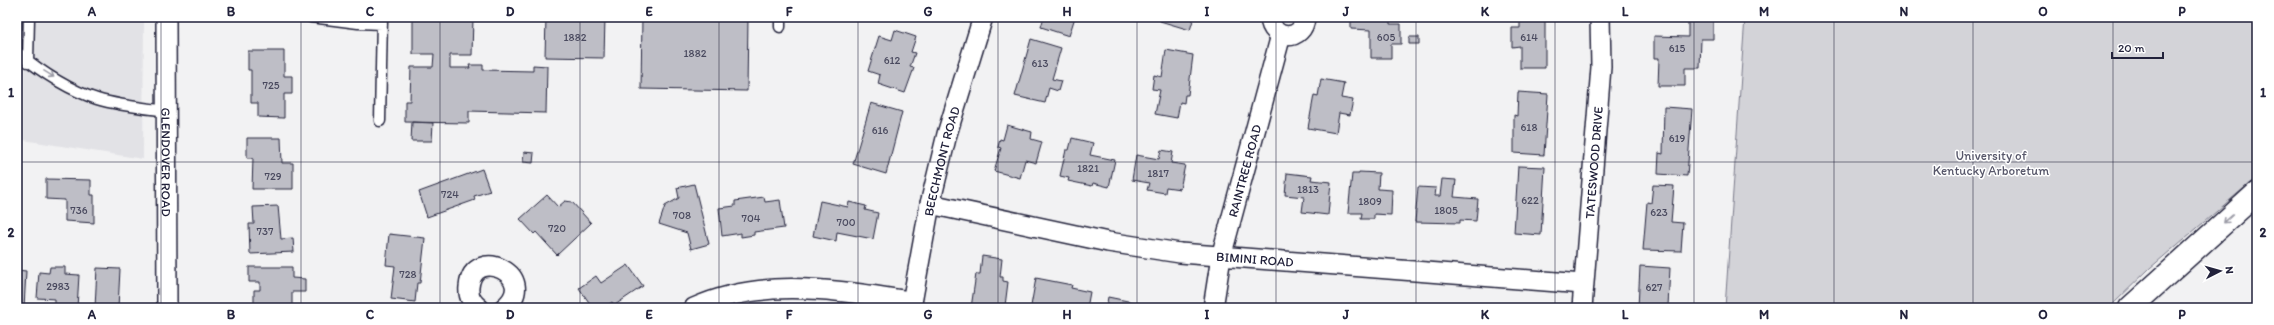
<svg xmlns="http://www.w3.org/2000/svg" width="2274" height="325" viewBox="0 0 2274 325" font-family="Itim,sans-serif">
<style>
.built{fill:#e2e2e6}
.green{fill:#d3d3d8;stroke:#7a7a8a}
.building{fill:#bebec6;stroke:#22223b}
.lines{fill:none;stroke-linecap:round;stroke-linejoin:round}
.lane-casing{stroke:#22223b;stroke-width:13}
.street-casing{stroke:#22223b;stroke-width:22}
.secondary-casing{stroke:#22223b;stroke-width:25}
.lane{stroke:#fff;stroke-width:10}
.street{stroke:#fff;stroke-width:19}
.secondary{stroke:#fff;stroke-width:22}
.oneway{stroke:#9c9ca7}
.grid{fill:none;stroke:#22223b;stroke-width:1;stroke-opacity:0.55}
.labels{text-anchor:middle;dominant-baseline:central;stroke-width:3;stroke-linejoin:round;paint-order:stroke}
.number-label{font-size:11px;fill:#49495e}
.park-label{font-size:13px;fill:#57576a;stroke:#fff}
.street-label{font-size:13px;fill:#22223b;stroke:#fff}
.neatline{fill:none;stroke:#22223b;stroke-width:1.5}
.grid-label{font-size:13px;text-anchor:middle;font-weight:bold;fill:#22223b}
</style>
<rect width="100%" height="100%" fill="#f2f2f3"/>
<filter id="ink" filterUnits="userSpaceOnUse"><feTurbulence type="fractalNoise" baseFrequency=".025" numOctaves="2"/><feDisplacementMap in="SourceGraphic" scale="8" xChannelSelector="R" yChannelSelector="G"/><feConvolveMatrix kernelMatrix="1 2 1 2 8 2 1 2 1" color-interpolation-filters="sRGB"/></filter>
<g filter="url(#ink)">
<!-- built -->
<path class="built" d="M17,17H144L143,159L17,139Z"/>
<!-- green -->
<path class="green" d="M1745,17H2257V177L2150,268L2109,308H1725Z"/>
<!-- building -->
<path class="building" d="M413,17H473L472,55H450V68H470L469,65H483V70L533,71V65L547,66L546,113L469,111V123L405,122V101H410L411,67H433L434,54H413Z
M546,17H605L604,58L545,57Z
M642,17H748L747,91L641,89Z
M1044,17H1075L1069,36L1041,27Z
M1161,17H1194L1190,30L1160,21Z
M1351,17H1390V24H1401V44H1391V58H1371V30L1351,29Z
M1688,17L1713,18V39H1701L1700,68H1685V86H1658L1659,58H1654V36L1688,37Z
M1520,18L1545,19V68H1520V46L1512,47V28H1520Z
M895,30L916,37L911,52L915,53L910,67L914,68L905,93L878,84L880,75L868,71L879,36L892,40Z
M1409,37H1419V44H1409Z
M1031,39L1061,48L1052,79L1061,81L1058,91L1049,88L1045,103L1015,96Z
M1166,50L1193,55L1188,95H1185L1184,103L1180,102L1177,118L1155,114L1160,90L1152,89L1154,75L1162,77Z
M248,51H284V76H292V94H284V118L258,117V103H251V70H248Z
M1321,79L1344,83L1341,98L1353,100L1350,115L1339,113L1336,133L1308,128L1314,95L1318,96Z
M1518,92L1548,94L1544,155L1514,153V115L1517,116Z
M871,103L902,112L886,174L853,164Z
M1664,107L1692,109L1687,176L1658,174L1659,153L1663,154Z
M412,122L433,123L432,141H411Z
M1007,125L1032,132L1031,139L1042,142L1036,163L1025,160L1020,178L994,171L1001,148L998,147L1000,139L1003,140Z
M247,138H281L282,163H293V189H252L253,158H247Z
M1072,138L1093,143L1090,155L1115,160L1109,187L1093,183L1092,186L1068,181L1069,178L1060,176L1066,150H1069Z
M1161,150L1173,152L1171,163L1185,165L1180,189L1166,187L1165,193L1147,190L1149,183L1132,180L1136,155L1159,159Z
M524,152L534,153L533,163L523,162Z
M1518,166L1545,167L1541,235L1514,233Z
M482,169L490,191L474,196L475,200L427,217L419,192Z
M1359,172L1379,173L1378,189L1392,190L1391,215L1374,214V219H1361L1362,213H1348L1352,174H1359Z
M1287,173L1312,176L1311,180L1331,182L1328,215L1302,212L1304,197L1285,195Z
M46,179L91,180V195H94V223L65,221V200L46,199Z
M1442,179L1456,180L1454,197L1478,199L1476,221L1460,220V223L1415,222L1418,187L1436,188L1435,196H1440Z
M694,184L709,244L691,249L687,233L659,224L665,206L679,198L677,188Z
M1653,185L1674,186L1671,222L1683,223L1681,251L1643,250L1647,202L1651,203Z
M547,195L558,207L565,201L572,202L591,223L557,255L536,232L534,234L520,219Z
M764,197L765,202L780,200L784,228L754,232V235L741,237V233L722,236L719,208L735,206V201Z
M820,201L848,207L849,202L866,206L865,210L878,213L873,239L837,232L836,241L813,236Z
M278,206L281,239L293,238L294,252L250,254L249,224H254L253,207Z
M389,234L425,238L420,283H417L415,302L391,299L395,266L386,265Z
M982,256L1002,259L1000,277H1003V281L1008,282L1005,306L999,305V308H971L976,274H980Z
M628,265L643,286L615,305L612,302L604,308H593L579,288L596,276L601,283Z
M1640,266L1670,268L1668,306L1681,308H1638Z
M50,267H65V274L79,275L77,308H55V299L37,298L39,272L49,273Z
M249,267H292V278L305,279V292H292V308H254V290H260V282H249Z
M97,268L120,269L118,308H95Z
M17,270L26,271L24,308H17Z
M1036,278L1072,285L1071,288L1090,292L1087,308H1033L1031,306Z
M1108,297L1157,307L1106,308Z"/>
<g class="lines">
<!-- lane casing -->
<g class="lane-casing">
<path id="lane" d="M311,17L358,23L382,24
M780,27V17
M17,52C40,71 69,90 97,99C120,106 144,108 168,111
M28,62L29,17
M380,121L382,17"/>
</g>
<!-- street casing -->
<g class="street-casing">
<g id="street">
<path id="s1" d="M166,17L167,308"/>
<path d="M1270,17C1271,42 1304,42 1305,17"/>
<path id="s2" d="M930,204L1108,242L1180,253L1583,284"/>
<path d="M479,308C472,303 468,296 469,287C473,243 542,277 504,308"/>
<path d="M694,308C764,276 838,291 911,301"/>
<path id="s3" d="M911,308L930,204L947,134L983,17"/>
<path id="s4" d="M1213,308L1221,257L1281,35"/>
<path id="s5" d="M1582,308L1601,67L1600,17"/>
</g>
</g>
<!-- secondary casing -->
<g class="secondary-casing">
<path id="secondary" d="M2130,308L2257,193"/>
</g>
<!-- lane -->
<use href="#lane" class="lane"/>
<!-- street -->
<use href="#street" class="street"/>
<!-- secondary -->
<use href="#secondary" class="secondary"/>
</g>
<!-- one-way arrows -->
<defs><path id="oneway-shaft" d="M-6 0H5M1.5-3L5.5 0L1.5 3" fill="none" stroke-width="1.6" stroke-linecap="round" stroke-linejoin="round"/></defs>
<g class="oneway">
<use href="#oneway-shaft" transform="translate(49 74) rotate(32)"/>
<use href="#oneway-shaft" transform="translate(2228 219) rotate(138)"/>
</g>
</g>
<!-- grid -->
<path class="grid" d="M161,17V308M301,17V308M440,17V308M580,17V308M719,17V308M858,17V308M998,17V308M1137,17V308M1276,17V308M1416,17V308M1555,17V308M1694,17V308M1834,17V308M1973,17V308M2113,17V308M17,162H2257"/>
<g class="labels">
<!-- number labels -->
<g class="number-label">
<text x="575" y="37">1882</text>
<text x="1386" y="37">605</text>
<text x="1529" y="37">614</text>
<text x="1677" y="48">615</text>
<text x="695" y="53">1882</text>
<text x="892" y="60">612</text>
<text x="1040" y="63">613</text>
<text x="271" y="85">725</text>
<text x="1529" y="127">618</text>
<text x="880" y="130">616</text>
<text x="1677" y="138">619</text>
<text x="1088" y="168">1821</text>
<text x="1158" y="173">1817</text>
<text x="273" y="176">729</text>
<text x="1308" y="189">1813</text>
<text x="450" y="194">724</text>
<text x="1530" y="200">622</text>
<text x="1370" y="201">1809</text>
<text x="79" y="210">736</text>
<text x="1446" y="210">1805</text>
<text x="1659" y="212">623</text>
<text x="682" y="215">708</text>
<text x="751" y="218">704</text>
<text x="846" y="222">700</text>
<text x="557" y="228">720</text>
<text x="265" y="231">737</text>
<text x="408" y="274">728</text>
<text x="58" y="286">2983</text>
<text x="1654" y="287">627</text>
</g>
<!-- park labels -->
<g class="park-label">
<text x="1991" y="155">University of<tspan x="1991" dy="15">Kentucky Arboretum</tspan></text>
</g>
<!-- street labels -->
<g class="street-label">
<text stroke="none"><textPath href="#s3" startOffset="150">BEECHMONT ROAD</textPath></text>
<text stroke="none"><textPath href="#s1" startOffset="145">GLENDOVER ROAD</textPath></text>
<text stroke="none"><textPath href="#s5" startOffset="146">TATESWOOD DRIVE</textPath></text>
<text stroke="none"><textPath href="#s4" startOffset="141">RAINTREE ROAD</textPath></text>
<text stroke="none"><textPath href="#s2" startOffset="330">BIMINI ROAD</textPath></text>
</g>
</g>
<!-- margin -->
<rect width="2274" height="325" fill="none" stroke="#fff" stroke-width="44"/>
<!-- north arrow -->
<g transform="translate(2220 271) rotate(84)" stroke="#ffffff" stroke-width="3" paint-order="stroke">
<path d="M0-3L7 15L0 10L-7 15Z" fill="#22223b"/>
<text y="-6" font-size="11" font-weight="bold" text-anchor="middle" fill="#22223b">N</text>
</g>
<!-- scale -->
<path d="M2112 52v6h51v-6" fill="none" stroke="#22223b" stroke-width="2"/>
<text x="2118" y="52" font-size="12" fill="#22223b" stroke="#ffffff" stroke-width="3" paint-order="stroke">20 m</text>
<rect x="22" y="22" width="2230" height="281" class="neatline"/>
<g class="grid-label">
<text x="92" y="16">A</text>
<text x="231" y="16">B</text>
<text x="370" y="16">C</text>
<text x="510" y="16">D</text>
<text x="649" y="16">E</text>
<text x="789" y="16">F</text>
<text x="928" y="16">G</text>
<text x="1067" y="16">H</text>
<text x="1207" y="16">I</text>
<text x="1346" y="16">J</text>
<text x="1485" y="16">K</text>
<text x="1625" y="16">L</text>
<text x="1764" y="16">M</text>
<text x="1904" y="16">N</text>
<text x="2043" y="16">O</text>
<text x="2182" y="16">P</text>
<text x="11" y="97">1</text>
<text x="2263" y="97">1</text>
<text x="11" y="237">2</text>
<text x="2263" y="237">2</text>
<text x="92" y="319">A</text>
<text x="231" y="319">B</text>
<text x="370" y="319">C</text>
<text x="510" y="319">D</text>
<text x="649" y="319">E</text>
<text x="789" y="319">F</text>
<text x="928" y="319">G</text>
<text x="1067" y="319">H</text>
<text x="1207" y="319">I</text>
<text x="1346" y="319">J</text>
<text x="1485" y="319">K</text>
<text x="1625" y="319">L</text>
<text x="1764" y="319">M</text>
<text x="1904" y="319">N</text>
<text x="2043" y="319">O</text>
<text x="2182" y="319">P</text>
</g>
</svg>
